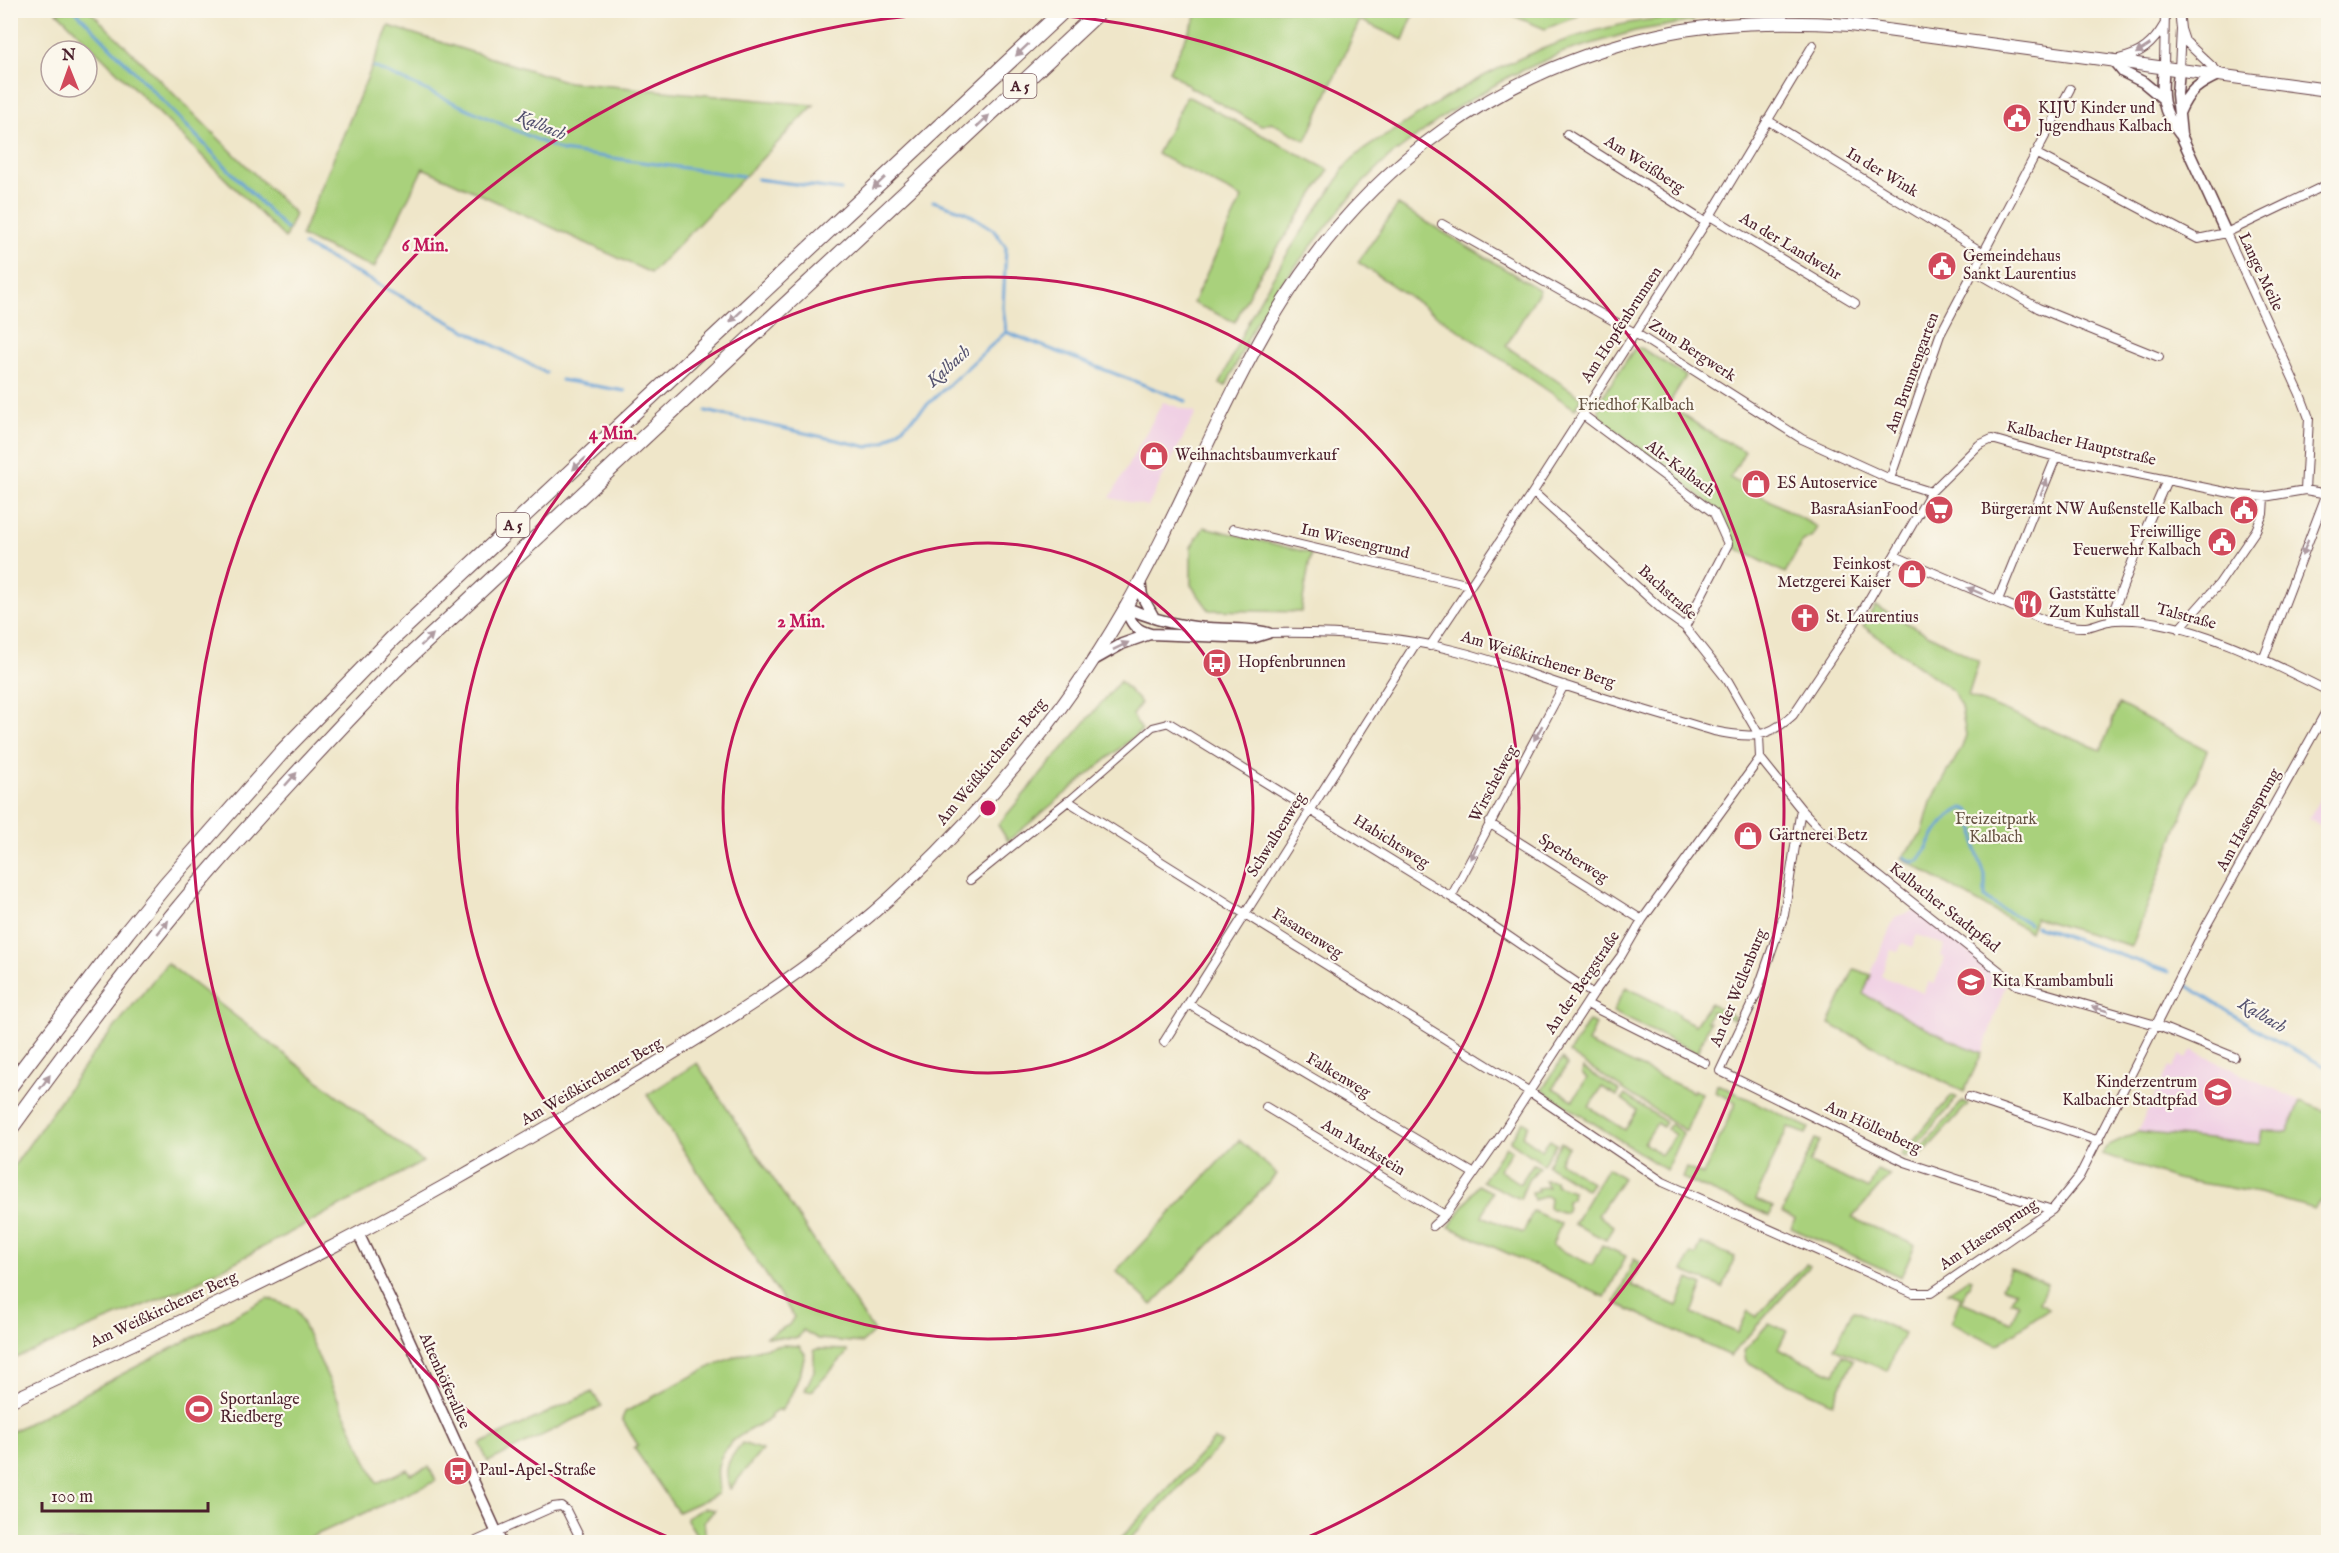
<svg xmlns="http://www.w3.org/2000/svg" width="2339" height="1553" viewBox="0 0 2339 1553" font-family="'IM FELL English',serif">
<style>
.built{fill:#f0d0e4;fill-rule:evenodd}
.green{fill:#a9d17c;stroke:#7a7854;stroke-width:1.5}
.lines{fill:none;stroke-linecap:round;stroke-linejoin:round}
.stream{stroke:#66a2d7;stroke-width:3}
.pedestrian-casing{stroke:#633d43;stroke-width:8}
.minor-casing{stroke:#633d43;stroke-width:10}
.tertiary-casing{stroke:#633d43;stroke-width:13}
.secondary-casing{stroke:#633d43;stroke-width:14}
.motorway-casing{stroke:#633d43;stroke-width:17}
.pedestrian{stroke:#fff;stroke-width:6}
.minor{stroke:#fff;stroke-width:8}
.tertiary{stroke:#fff;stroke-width:10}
.secondary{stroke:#fff;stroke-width:12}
.motorway{stroke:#fff;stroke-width:15}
.oneway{fill:#ae9aa0}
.ring{fill:none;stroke:#c2185b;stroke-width:3}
.labels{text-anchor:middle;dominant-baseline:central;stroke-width:4.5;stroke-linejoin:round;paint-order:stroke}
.shield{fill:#fbf7ec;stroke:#7f6065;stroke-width:1.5}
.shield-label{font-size:15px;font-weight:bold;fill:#4a1f2b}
.poi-label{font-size:16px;fill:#4a1f2b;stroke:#fbf7ec;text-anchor:start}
.street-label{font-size:16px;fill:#4a1f2b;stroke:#fbf7ec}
.park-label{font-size:16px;fill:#665443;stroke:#fbf7ec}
.water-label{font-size:18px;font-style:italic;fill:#555370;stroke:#fbf7ec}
.centre{fill:#c2185b;stroke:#fbf7ec;stroke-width:3}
.ring-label{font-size:18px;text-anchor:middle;font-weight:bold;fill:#c2185b;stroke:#fbf7ec;stroke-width:4.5;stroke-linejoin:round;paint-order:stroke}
</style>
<rect width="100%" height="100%" fill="#fbf7ec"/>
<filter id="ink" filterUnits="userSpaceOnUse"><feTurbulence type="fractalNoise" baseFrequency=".0167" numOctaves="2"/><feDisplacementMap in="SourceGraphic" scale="12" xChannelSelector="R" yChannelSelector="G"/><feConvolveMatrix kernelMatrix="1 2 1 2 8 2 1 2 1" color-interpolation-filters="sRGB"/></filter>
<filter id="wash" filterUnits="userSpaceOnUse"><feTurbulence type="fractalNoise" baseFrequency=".008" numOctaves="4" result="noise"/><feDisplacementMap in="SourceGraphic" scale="24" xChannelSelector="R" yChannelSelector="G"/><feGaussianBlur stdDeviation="1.35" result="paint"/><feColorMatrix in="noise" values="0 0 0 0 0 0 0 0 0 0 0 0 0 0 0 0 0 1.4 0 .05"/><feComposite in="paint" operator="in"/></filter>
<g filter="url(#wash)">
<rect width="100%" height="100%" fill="#efe6c9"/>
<!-- built -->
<path class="built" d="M1163,402L1196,413L1148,506L1110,498Z
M2328,784V831L2309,818Z
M1915,910L2007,981L1982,1053L1946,1038L1862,994L1895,917ZM1917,935L1945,945L1941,956L1945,958L1934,984L1928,982L1923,993L1881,976L1891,950L1898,952L1902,943L1912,947Z
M2192,1050L2300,1101L2287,1132L2260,1144L2137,1132L2169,1067L2173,1069L2180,1055L2187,1059Z"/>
<!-- green -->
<path class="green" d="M56,11H90L295,214L285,238Z
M1199,11V10L1415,11L1403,40L1360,20L1306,141L1271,122L1261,126L1190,87L1169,71Z
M1502,11H1582L1578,16L1545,29Z
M1663,18H1692L1694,21L1635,31L1564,52L1510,76L1448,113L1388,158L1355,191L1279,287L1254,325L1226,386L1220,384C1230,362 1239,340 1250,318C1274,272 1304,227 1335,184C1339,179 1340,173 1344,168C1357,151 1380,140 1398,128C1478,74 1566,28 1663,18Z
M389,26L568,82L814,105L651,273L423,168L374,268L301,236Z
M1187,96L1329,170L1255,282L1235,322L1193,303L1242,198L1157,154Z
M1398,205L1540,290L1506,346L1582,398L1575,409L1358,262Z
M1641,348L1686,376L1668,405L1715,436L1745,451L1730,478L1817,527L1812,536L1803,541L1785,573L1734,547L1718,510L1600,418L1598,403L1634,349Z
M1204,527L1311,553L1301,612L1209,610L1191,585V547Z
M1875,606L1979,661L1968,696L2101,750L2119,704L2207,750L2132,946L2035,918L2030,932L1901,858L1922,834L1931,802L1962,747L1966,735L1961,707L1953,691L1863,626Z
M1120,681L1141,703L1132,715L1142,730L1008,841L998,825Z
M167,963L423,1162L188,1287L11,1360V1170L90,1058Z
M1854,969L1871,975L1863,994L1946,1038L1982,1053L1964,1092L1829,1024Z
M1626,987L1679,1014L1678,1016L1695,1025L1710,1003L1735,1017L1734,1020L1711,1011L1707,1021L1710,1022L1697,1053L1613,1012Z
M1589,1021L1596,1024L1588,1043L1693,1092L1694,1090L1702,1093L1686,1131L1569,1053Z
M1562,1059L1567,1065L1553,1088L1573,1100L1587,1078L1582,1074L1583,1068L1620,1091L1617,1096L1602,1087L1589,1107L1625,1130L1637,1110L1622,1099L1625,1095L1666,1122L1663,1127L1657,1123L1644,1143L1661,1155L1675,1135L1667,1129L1671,1124L1683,1133L1666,1170L1542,1090Z
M697,1063L874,1332L862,1343L818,1339L803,1330L798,1338L765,1337L789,1325L794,1317L647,1095Z
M1717,1084L1809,1128L1806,1134L1788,1127L1759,1191L1756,1200L1773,1207L1770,1216L1682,1178L1686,1168L1703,1175L1736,1102L1715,1092Z
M1952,1095L1957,1098L1906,1157L1901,1155Z
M1963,1101L1968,1104L1917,1160L1912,1158Z
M2300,1101L2328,1112V1194L2314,1209L2259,1193L2176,1179L2102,1154L2109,1145L2137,1132L2260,1144L2262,1130L2287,1132Z
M1523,1121L1529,1125L1522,1136L1542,1150L1550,1140L1556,1144L1543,1164L1510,1141Z
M1815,1139L1820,1141L1810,1163L1869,1189L1877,1170L1890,1175L1852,1218L1915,1245L1901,1277L1791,1228L1795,1219L1782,1213Z
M1239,1140L1277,1174L1152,1305L1116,1271Z
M1561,1142L1568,1147L1559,1161L1592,1183L1587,1190L1547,1165Z
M1506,1146L1512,1150L1499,1170L1520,1184L1533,1164L1540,1167L1528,1180L1520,1199L1482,1181Z
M1607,1168L1623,1178L1598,1215L1613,1226L1606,1240L1574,1224Z
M1544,1180L1555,1181L1556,1185L1573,1191L1572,1199H1569L1566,1203L1567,1210L1565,1213L1549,1208L1550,1198L1547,1196L1534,1200L1532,1192L1538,1191L1537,1188L1548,1187Z
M1478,1185L1492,1192L1482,1216L1523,1233L1533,1211L1561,1224L1552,1246L1592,1265L1602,1245L1626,1256L1605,1297L1449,1227Z
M1701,1243L1735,1257L1723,1288L1683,1271L1691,1254L1696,1256Z
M1634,1259L1640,1262L1631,1285L1677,1306L1689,1279L1703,1285L1692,1313L1738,1333L1748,1311L1756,1317L1806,1264L1810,1266L1730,1356L1615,1303Z
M2010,1268L2047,1284L2039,1303L2049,1308L1997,1345L1951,1323L1961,1297L1948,1292L1969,1278L1972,1279L1968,1287H1966L1962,1302L2011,1322L2019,1304L2011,1301L2015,1292L2002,1287Z
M268,1298L296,1309L377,1483L407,1469L410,1474L429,1467L436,1481L300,1542H11V1432Z
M1853,1310L1904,1333L1887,1371L1834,1348Z
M1769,1323L1787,1331L1778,1349L1786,1353L1834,1374L1843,1355L1853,1360L1833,1403L1775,1377L1746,1361L1744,1351Z
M784,1345L799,1346L805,1354C801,1375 794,1393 781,1411L779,1409L770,1416L771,1418C750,1430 722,1440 718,1467C716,1476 720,1486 718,1494L678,1512L634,1448L638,1445L622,1419L625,1412C676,1386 726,1351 784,1345Z
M817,1349L847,1350V1353L813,1390L808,1391L805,1390L814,1371V1351Z
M592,1392L602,1406L488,1462L480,1444Z
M1214,1440L1222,1443L1127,1542H1117Z
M742,1443L762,1450L730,1489C723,1468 728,1460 742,1443Z
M704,1508L715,1510L704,1521L706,1542H701L686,1518Z"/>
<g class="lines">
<!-- stream -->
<path class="stream" d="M75,10L286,229
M374,67L562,151L743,176
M757,179L841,190
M933,201L966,212L994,230L1006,247L1003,307L1006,332
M304,245L546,373
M561,380L625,391
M706,411L868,447L884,442L904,426L1006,332L1186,401
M1904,857L1913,862L1919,861C1934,839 1937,820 1963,808L1969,810L1973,817L1976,850L1985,875V897C1997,910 2015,913 2029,924
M2036,926L2169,972
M2183,983L2264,1034L2328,1068"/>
</g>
</g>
<g filter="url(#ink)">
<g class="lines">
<!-- pedestrian casing -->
<g class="pedestrian-casing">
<path id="pedestrian" d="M1068,801L1153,727L1169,723"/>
</g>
<!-- minor casing -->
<g class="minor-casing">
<path id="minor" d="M2179,10L2181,29L2179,69
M2181,29L2185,41L2220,74
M2119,59C2141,54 2153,44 2164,25
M2164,67L2165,10
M1767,120L1982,252
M1567,134L1705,222
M2035,153L2198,239L2226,233L2328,184
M1710,216L1855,303
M1442,224L1635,333L1802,439L1890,479L1931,492
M2226,233L2300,394L2309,418L2305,490
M1973,270L2038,308L2159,357
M1583,415L1714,513L1728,544L1685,627
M1890,479L1940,335L2070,89
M1533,492L1668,615L1685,627L1728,681L1759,735L1760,758L1801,809L1823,832L2017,985L2156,1025L2234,1057
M1233,529L1470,585
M1895,556L2046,621C2060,624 2072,628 2086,627C2094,626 2101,622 2109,621C2119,619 2134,620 2145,621C2210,630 2271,663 2328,691
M1998,600L2056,457
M2110,620L2141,539L2167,480
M2179,629L2219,584L2256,530L2263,514L2264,497
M1268,633C1330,632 1393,635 1453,650C1492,659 1528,674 1566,686C1615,702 1665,716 1714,731C1748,738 1766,740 1793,715L1860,615L1931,492L1979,445L1992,439L2056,457L2240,495L2264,497L2305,490L2328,494
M1430,646L1533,492L1710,216L1813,45
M2263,660L2327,493
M1169,723L1451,897L1593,994
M1801,809L1784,915L1756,995L1720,1071L1905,1162L2052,1210
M1489,823L1642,920
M970,880L1068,801L1144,849L1160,861L1530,1092L1663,1182L1913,1293H1931L2052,1210L2079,1177L2205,928L2328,708
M1451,897L1564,685
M1188,1004L1473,1173
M1587,1004L1705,1063
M1164,1042L1416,643
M1969,1097L2099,1141
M1266,1107L1445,1215
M1433,1226L1445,1215L1499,1138L1593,994L1621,956L1642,920L1760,758
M474,1542L553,1507L561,1506L566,1510L582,1542"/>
</g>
<!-- tertiary casing -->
<g class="tertiary-casing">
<path id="tertiary" d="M2113,60L2123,72L2143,82L2161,97
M2164,67C2161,95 2161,111 2180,134
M2179,69L2177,94L2181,135L2226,233
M2179,113C2189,90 2198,84 2220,74
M1140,580L1142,596L1153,616
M1125,607C1131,623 1134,630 1151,634L1252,638L1268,633
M1125,607C1145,616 1168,623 1188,626C1215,631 1242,626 1268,633
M1092,661L1122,644L1150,634
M358,1233L402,1324L501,1542"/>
</g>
<!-- secondary casing -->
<g class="secondary-casing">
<path id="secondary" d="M10,1401C116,1352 222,1303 326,1250C415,1204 503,1153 589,1103C700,1038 813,972 906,883C990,803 1066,711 1124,610C1182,510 1222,398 1284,300C1370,164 1501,69 1658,35C1720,21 1787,21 1850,25L2328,90"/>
</g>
<!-- motorway casing -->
<g class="motorway-casing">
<path id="motorway" d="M10,1086L127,932L166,884L282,752L392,639L1064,10
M10,1129C63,1056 116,984 173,915C243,830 318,750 394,671L1101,10"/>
</g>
<!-- pedestrian -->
<use href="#pedestrian" class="pedestrian"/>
<!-- minor -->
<use href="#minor" class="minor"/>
<!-- tertiary -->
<use href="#tertiary" class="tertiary"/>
<!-- secondary -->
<use href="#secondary" class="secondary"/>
<!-- motorway -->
<use href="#motorway" class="motorway"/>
</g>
<!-- one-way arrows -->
<defs><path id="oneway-solid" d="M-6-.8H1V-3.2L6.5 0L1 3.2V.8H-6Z" transform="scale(1.5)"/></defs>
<g class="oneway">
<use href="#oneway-solid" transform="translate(2143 49) rotate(147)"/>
<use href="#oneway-solid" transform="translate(1022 50) rotate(137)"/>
<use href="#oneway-solid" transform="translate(983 121) rotate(-43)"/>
<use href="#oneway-solid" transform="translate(879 183) rotate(137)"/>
<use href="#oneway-solid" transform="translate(736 316) rotate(137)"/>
<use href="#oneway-solid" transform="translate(579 464) rotate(137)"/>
<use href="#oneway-solid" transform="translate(2044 487) rotate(-68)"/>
<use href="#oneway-solid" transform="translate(2305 548) rotate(112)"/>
<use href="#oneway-solid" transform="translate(1975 591) rotate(-157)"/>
<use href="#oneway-solid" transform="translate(427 640) rotate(-43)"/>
<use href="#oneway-solid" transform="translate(1121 646) rotate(-26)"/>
<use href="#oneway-solid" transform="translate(1538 733) rotate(119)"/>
<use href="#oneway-solid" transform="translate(291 779) rotate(-48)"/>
<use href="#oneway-solid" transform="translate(1474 852) rotate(117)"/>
<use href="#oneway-solid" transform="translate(163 927) rotate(-51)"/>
<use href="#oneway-solid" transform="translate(2100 1009) rotate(-164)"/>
<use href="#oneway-solid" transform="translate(45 1082) rotate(-54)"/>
</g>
</g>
<!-- distance rings -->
<g class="ring">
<circle cx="988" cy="808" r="265"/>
<circle cx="988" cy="808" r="531"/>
<path d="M677 1541A796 796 0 1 1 1299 1541"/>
</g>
<!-- icons -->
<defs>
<g id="civic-disc" transform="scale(1.5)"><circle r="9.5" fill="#d1495b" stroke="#fbf7ec"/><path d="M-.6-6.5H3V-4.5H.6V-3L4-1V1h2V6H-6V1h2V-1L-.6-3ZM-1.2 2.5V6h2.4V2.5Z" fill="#fff"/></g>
<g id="shop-disc" transform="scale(1.5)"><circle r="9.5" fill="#d1495b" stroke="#fbf7ec"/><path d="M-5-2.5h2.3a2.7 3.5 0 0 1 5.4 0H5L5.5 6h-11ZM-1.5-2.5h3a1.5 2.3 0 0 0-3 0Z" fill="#fff"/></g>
<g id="supermarket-disc" transform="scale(1.5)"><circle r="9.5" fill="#d1495b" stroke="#fbf7ec"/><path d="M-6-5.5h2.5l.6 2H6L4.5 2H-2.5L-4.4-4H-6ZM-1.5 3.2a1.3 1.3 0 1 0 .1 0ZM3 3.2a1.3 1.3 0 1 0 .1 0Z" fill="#fff"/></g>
<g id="restaurant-disc" transform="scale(1.5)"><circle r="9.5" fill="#d1495b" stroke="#fbf7ec"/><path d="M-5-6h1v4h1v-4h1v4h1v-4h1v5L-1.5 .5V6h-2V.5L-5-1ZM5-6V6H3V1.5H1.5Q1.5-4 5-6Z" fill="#fff"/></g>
<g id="church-disc" transform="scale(1.5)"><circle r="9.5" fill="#d1495b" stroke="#fbf7ec"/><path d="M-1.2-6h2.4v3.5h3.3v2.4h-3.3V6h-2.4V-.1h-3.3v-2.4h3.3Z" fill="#fff"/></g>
<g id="bus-disc" transform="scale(1.5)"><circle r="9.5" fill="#d1495b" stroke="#fbf7ec"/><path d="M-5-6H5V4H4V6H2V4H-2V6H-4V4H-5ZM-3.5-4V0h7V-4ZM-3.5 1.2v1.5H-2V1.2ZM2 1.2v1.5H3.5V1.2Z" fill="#fff"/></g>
<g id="school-disc" transform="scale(1.5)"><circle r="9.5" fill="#d1495b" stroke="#fbf7ec"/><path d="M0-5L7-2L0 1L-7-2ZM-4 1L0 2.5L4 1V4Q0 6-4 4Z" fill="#fff"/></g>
<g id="stadium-disc" transform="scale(1.5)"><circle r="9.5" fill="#d1495b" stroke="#fbf7ec"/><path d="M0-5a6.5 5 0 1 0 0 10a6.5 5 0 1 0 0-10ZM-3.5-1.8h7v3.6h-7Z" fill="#fff"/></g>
</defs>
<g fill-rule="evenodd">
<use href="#civic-disc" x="2017" y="118"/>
<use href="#civic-disc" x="1942" y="266"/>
<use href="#shop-disc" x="1154" y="456"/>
<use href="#shop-disc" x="1756" y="484"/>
<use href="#supermarket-disc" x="1939" y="510"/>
<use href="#civic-disc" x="2244" y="510"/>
<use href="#civic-disc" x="2222" y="542"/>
<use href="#shop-disc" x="1912" y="574"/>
<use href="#restaurant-disc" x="2028" y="604"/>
<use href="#church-disc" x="1805" y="618"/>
<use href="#bus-disc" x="1217" y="663"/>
<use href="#shop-disc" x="1748" y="836"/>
<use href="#school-disc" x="1971" y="982"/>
<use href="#school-disc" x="2218" y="1092"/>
<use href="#stadium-disc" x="199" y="1409"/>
<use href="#bus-disc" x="458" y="1471"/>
</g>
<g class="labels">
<!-- shield labels -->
<g class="shield">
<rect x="1003.5" y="74" width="33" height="24" rx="4.5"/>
<rect x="496.5" y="513" width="33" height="24" rx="4.5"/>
</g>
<g class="shield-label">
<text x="1020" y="86">A 5</text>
<text x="513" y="525">A 5</text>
</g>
<!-- poi labels -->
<g class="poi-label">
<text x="2038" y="109">KIJU Kinder und<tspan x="2038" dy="18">Jugendhaus Kalbach</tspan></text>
<text x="1963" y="257">Gemeindehaus<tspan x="1963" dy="18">Sankt Laurentius</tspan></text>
<text x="1175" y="456">Weihnachtsbaumverkauf</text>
<text x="1777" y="484">ES Autoservice</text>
<text x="1918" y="510" text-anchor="end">BasraAsianFood</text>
<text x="2223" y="510" text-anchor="end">Bürgeramt NW Außenstelle Kalbach</text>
<text x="2201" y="533" text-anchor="end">Freiwillige<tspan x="2201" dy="18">Feuerwehr Kalbach</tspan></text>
<text x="1891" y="565" text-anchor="end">Feinkost<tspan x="1891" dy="18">Metzgerei Kaiser</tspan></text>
<text x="2049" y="595">Gaststätte<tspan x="2049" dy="18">Zum Kuhstall</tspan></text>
<text x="1826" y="618">St. Laurentius</text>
<text x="1238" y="663">Hopfenbrunnen</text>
<text x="1769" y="836">Gärtnerei Betz</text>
<text x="1992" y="982">Kita Krambambuli</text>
<text x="2197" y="1083" text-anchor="end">Kinderzentrum<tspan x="2197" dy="18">Kalbacher Stadtpfad</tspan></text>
<text x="220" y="1400">Sportanlage<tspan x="220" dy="18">Riedberg</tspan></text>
<text x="479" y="1471">Paul-Apel-Straße</text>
</g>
<!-- street labels -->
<g class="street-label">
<text transform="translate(1644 165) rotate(33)">Am Weißberg</text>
<text transform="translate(1882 173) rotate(31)">In der Wink</text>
<text transform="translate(1790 247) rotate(31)">An der Landwehr</text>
<text transform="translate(2260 272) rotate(65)">Lange Meile</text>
<text transform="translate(1622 325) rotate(-57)">Am Hopfenbrunnen</text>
<text transform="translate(1692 351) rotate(33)">Zum Bergwerk</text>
<text transform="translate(1913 373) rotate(-70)">Am Brunnengarten</text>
<text transform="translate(2081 444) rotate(13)">Kalbacher Hauptstraße</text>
<text transform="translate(1680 469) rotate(37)">Alt-Kalbach</text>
<text transform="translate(1355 542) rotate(13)">Im Wiesengrund</text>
<text transform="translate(1667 593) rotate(42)">Bachstraße</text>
<text transform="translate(2186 617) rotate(15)">Talstraße</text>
<text transform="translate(1538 660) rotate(17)">Am Weißkirchener Berg</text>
<text transform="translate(992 762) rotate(-50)">Am Weißkirchener Berg</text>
<text transform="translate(1494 784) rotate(-62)">Wirschelweg</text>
<text transform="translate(2249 820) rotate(-61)">Am Hasensprung</text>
<text transform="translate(1277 835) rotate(-58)">Schwalbenweg</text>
<text transform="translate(1391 842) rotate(32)">Habichtsweg</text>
<text transform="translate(1573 859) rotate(32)">Sperberweg</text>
<text transform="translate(1944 908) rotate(38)">Kalbacher Stadtpfad</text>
<text transform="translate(1307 934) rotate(32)">Fasanenweg</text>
<text transform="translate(1583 983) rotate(-56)">An der Bergstraße</text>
<text transform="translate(1739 988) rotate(-68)">An der Wellenburg</text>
<text transform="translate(1338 1076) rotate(31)">Falkenweg</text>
<text transform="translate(592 1082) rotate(-30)">Am Weißkirchener Berg</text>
<text transform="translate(1873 1128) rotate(25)">Am Höllenberg</text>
<text transform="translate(1363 1148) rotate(31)">Am Markstein</text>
<text transform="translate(1989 1235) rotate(-34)">Am Hasensprung</text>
<text transform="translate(164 1310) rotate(-25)">Am Weißkirchener Berg</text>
<text transform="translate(444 1381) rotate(66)">Altenhöferallee</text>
</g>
<!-- park labels -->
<g class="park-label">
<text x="1636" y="406">Friedhof Kalbach</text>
<text x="1996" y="820">Freizeitpark<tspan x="1996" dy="18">Kalbach</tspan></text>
</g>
<!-- water labels -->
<g class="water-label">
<text transform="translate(541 126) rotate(23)">Kalbach</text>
<text transform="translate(949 367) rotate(-42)">Kalbach</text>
<text transform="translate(2262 1016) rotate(31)">Kalbach</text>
</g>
</g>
<circle cx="988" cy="808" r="9" class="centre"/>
<g class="ring-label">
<text x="425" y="251">6 Min.</text>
<text x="613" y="439">4 Min.</text>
<text x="801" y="627">2 Min.</text>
</g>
<!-- margin -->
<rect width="2339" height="1553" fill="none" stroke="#fbf7ec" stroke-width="36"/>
<!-- north arrow -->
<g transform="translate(69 69) rotate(359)"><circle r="28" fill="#fbf7ec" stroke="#b4a19f" stroke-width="1.5"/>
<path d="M0-4.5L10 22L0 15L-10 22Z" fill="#d1495b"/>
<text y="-9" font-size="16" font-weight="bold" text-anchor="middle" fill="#4a1f2b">N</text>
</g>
<!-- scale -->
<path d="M42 1502v9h166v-9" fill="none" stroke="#4a1f2b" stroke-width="3"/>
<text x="51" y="1502" font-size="18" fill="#4a1f2b" stroke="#fbf7ec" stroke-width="4.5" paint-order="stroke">100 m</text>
</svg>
